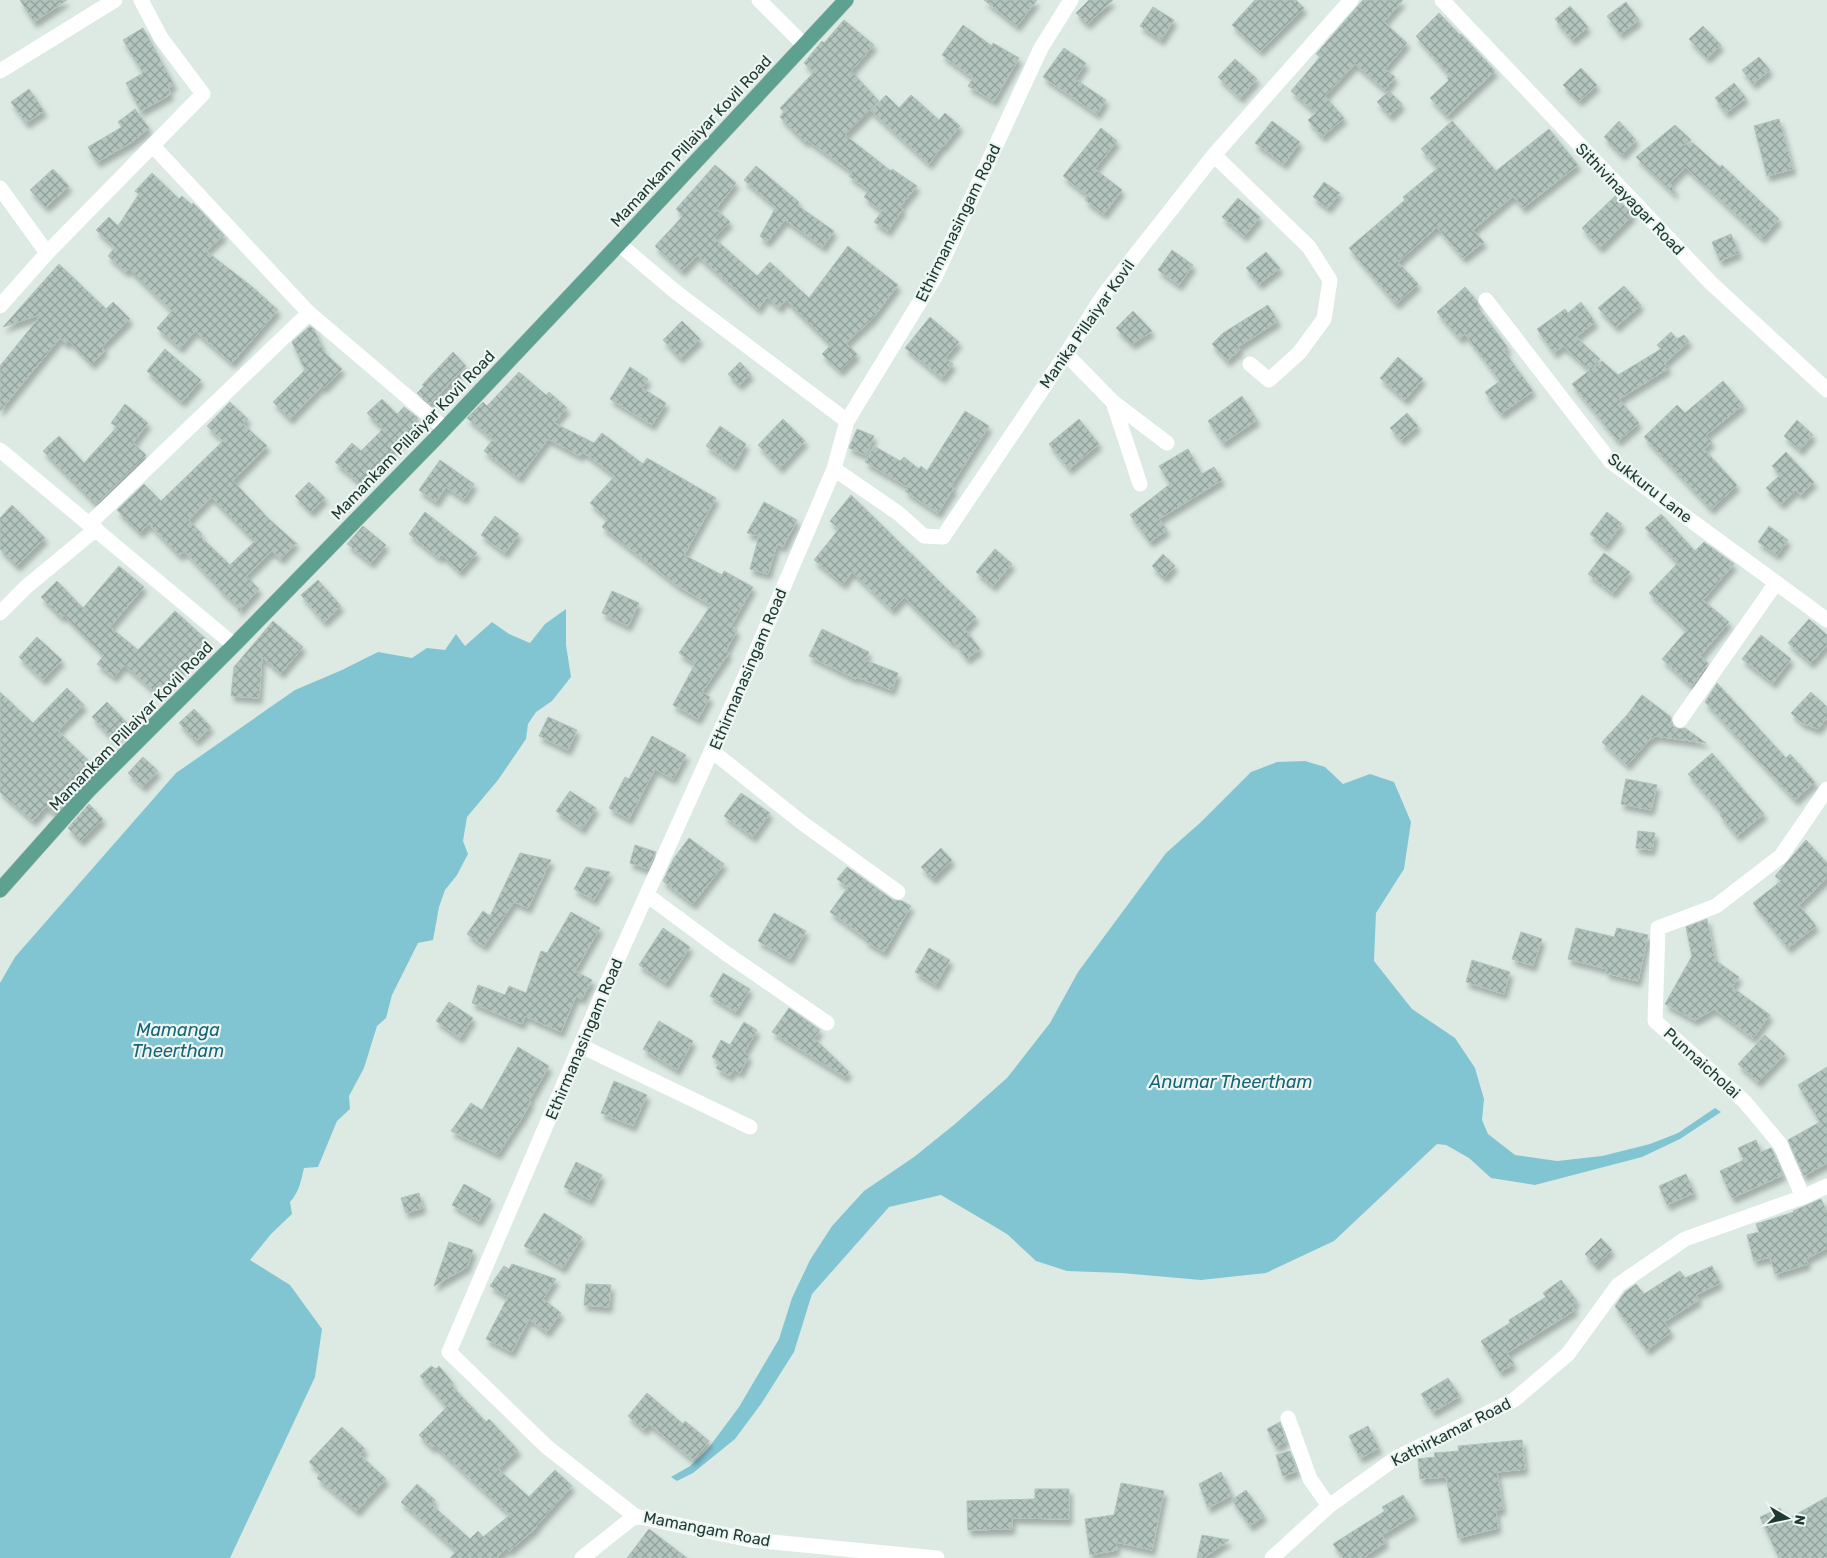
<svg xmlns="http://www.w3.org/2000/svg" width="1827" height="1558" viewBox="0 0 1827 1558" font-family="Rubik,sans-serif">
<style>
.water{fill:#82c5d2}
.building{fill:url(#building-cross-hatch);stroke:#afc3bb;fill-rule:evenodd;filter:url(#shadow)}
.lines{fill:none;stroke-linecap:round;stroke-linejoin:round}
.major-casing{stroke:#bcc4c2;stroke-width:16}
.minor{stroke:#fff;stroke-width:15}
.major{stroke:#5fa191;stroke-width:15}
.labels{text-anchor:middle;dominant-baseline:central;stroke-width:4.5;stroke-linejoin:round;paint-order:stroke}
.street-label{font-size:16px;fill:#1e3932;stroke:#edf6f2}
.water-label{font-size:18px;font-style:italic;fill:#176576;stroke:#edf6f2}
</style>
<defs>
<pattern id="building-cross-hatch" width="8" height="8" patternUnits="userSpaceOnUse" patternTransform="scale(1.25)"><rect width="8" height="8" fill="#b2c4bd"/><path d="M0 0l8 8M0 8l8-8" fill="none" stroke="#90a09a"/></pattern>
<filter id="shadow"><feDropShadow dx="3" dy="5.5" stdDeviation="2.5" flood-color="#0004"/></filter>
</defs>
<rect width="100%" height="100%" fill="#ddeae4"/>
<!-- water -->
<path class="water" d="M566,609V645L571,677L552,701L536,712L528,724L526,739L498,780L467,817L463,841L468,854L457,875L445,890L439,907L433,940L418,943L392,995L386,1018L377,1026L364,1068L349,1096L350,1109L337,1121L318,1167L304,1168C301,1181 299,1192 290,1202L292,1214L271,1234L250,1260L290,1285L322,1329L315,1377L230,1558H0V983L15,957L176,773L295,690L342,670L378,652L412,658L427,648L445,650L456,634L465,646L492,622L509,634L530,643L545,624Z
M1305,761L1325,767L1343,784L1370,774L1394,782L1411,822L1404,869L1376,913L1374,961L1412,1009L1455,1038L1475,1068L1484,1099L1482,1120L1488,1134L1515,1155L1557,1161L1602,1156L1650,1144L1678,1133L1715,1108L1721,1112L1680,1139L1642,1157L1535,1185L1491,1178L1469,1158L1446,1145L1437,1144L1334,1241L1266,1273L1201,1280L1121,1273L1067,1271L1036,1261L1007,1234L941,1195L889,1207L812,1294L794,1352L761,1404L735,1439L693,1473L677,1481L671,1477L690,1466L707,1450L739,1407L779,1339L792,1298L810,1260L832,1226L864,1191L914,1157L955,1124L1007,1078L1050,1023L1078,972L1166,853L1201,822L1251,772L1277,762Z"/>
<!-- building -->
<path class="building" d="M20,0H67L34,22Z
M984,0H1037L1017,26Z
M1089,0H1113L1087,24L1076,13Z
M1255,0H1296L1304,8L1260,51L1232,25Z
M1363,0H1403L1384,22L1407,43L1385,69L1395,77L1385,90L1355,64L1325,96L1344,118L1322,137L1308,120L1316,113L1291,91L1320,57L1316,54Z
M1626,2L1639,20L1620,34L1607,16Z
M1570,6L1588,27L1572,40L1555,19Z
M1153,7L1174,20L1161,40L1140,26Z
M1439,13L1460,35L1461,34L1495,71L1447,116L1430,98L1449,80L1447,78L1450,76L1416,36Z
M844,20L874,45L851,71L879,101L845,135L891,171L892,169L917,186L900,207L903,209L888,231L874,222L882,211L864,197L869,190L849,176L852,172L807,140L805,142L780,117L784,112L780,108L814,72L804,63L822,41L824,43Z
M963,25L992,46L993,43L1019,58L994,101L968,86L973,78L942,55Z
M1703,26L1721,45L1707,58L1689,39Z
M143,28L174,85L168,88L171,94L141,111L126,83L143,73L123,40Z
M1064,48L1086,63L1075,79L1106,100L1097,114L1043,77Z
M1759,57L1770,70L1753,84L1742,70Z
M1235,59L1257,79L1240,98L1218,77Z
M1581,68L1597,85L1579,101L1563,85Z
M1734,83L1746,98L1726,113L1715,98Z
M29,89L44,111L26,123L11,102Z
M1389,91L1402,104L1390,116L1377,102Z
M886,95L899,108L911,95L939,120L945,113L960,126L943,147L942,146L929,164L871,111Z
M135,109L149,128L132,142L97,162L88,147L122,127L118,122Z
M1779,119L1793,169L1767,176L1754,126Z
M1272,121L1300,142L1284,164L1255,143Z
M1452,121L1496,171L1549,129L1578,165L1523,208L1513,196L1473,230L1484,242L1463,258L1437,227L1398,262L1418,284L1396,304L1349,248L1405,200L1403,197L1438,168L1421,149Z
M1619,121L1636,140L1622,155L1604,137Z
M1675,125L1691,140L1684,145L1693,143L1720,167L1722,165L1779,219L1762,238L1685,167L1670,183L1675,192L1674,194L1636,157Z
M1101,128L1117,141L1095,169L1122,190L1104,214L1085,200L1088,196L1063,176Z
M715,165L736,183L716,209L730,222L714,238L757,276L770,262L809,298L848,246L898,285L873,318L846,343L857,354L840,371L822,354L831,345L786,300L779,308L767,297L758,309L697,255L682,271L655,246L683,216L676,209Z
M756,166L799,202L797,205L834,231L823,247L785,220L767,242L760,236L776,207L744,180Z
M53,169L69,186L46,207L30,190Z
M152,173L179,199L182,196L192,205L193,203L224,235L206,251L250,285L278,310L232,363L195,331L180,348L157,328L172,311L129,269L126,272L108,256L115,247L96,230L109,217L118,226L139,194L135,191Z
M1324,182L1340,193L1328,208L1313,197Z
M1615,196L1633,215L1600,248L1582,228Z
M1238,198L1260,217L1244,236L1222,217Z
M1731,234L1739,253L1720,261L1712,242Z
M1172,250L1193,265L1179,285L1158,270Z
M1266,252L1280,268L1259,284L1246,268Z
M59,264L106,309L113,302L130,319L102,347L105,350L92,364L69,341L66,344L60,338L0,411V366L42,314L3,327Z
M1624,286L1641,305L1616,327L1598,308Z
M1465,287L1477,301L1478,305L1477,306L1508,348L1504,351L1533,391L1501,414L1485,392L1500,381L1465,334L1460,339L1437,312Z
M1581,302L1595,322L1576,337L1600,359L1591,370L1602,361L1618,375L1661,349L1657,345L1671,332L1677,339L1684,335L1689,341L1664,364L1669,368L1619,399L1639,423L1618,441L1572,384L1590,370L1563,346L1554,353L1537,329L1565,309L1568,313Z
M1268,305L1278,321L1238,347L1240,350L1227,361L1212,344L1223,333Z
M1133,311L1152,331L1132,344L1116,328Z
M930,317L959,342L945,358L953,364L942,378L905,348Z
M682,321L700,339L680,358L663,340Z
M310,326L314,329L325,353L342,369L324,388L322,386L290,419L273,402L305,370L292,342Z
M165,349L201,380L182,402L147,371Z
M453,352L466,366L430,404L417,393L424,386L422,385Z
M1398,357L1423,379L1405,400L1380,378Z
M740,362L751,374L739,385L728,374Z
M630,367L648,379L642,388L666,403L652,425L610,399Z
M519,372L546,395L549,392L567,408L554,423L594,443L602,433L643,464L647,458L716,498L684,555L722,575L724,571L753,587L731,626L737,630L726,651L729,653L702,692L710,697L698,719L673,705L695,664L679,653L711,605L678,586L602,527L608,519L590,503L615,476L583,452L580,456L548,439L519,478L484,451L493,439L467,418L483,402L487,406Z
M1723,381L1743,405L1706,435L1712,442L1704,449L1737,485L1711,509L1644,437L1677,405L1685,413Z
M1242,396L1257,420L1223,443L1208,421Z
M382,399L397,414L404,407L418,418L415,421L419,424L384,458L362,485L335,462L352,443L361,451L383,429L367,413Z
M230,402L248,419L243,424L267,446L233,481L269,519L297,544H295L281,559L272,551L246,576L259,589L238,612L239,607L219,589L220,588L184,551L180,556L149,524L140,533L117,510L144,484L161,501L223,441L207,426ZM211,497L255,541L230,565L200,536L202,534L189,520Z
M125,404L148,423L133,443L146,455L96,504L43,451L59,436L84,463L117,427L111,423Z
M965,411L989,426L951,486L954,488L938,513L905,491L908,487L865,462L874,446L900,461L904,457L919,469L921,466L927,471Z
M1407,413L1418,426L1401,440L1390,428Z
M783,419L805,441L780,468L758,445Z
M1079,419L1099,444L1069,469L1049,444Z
M1797,420L1813,435L1800,450L1784,436Z
M720,426L746,444L734,466L706,446Z
M857,429L874,436L866,455L849,448Z
M1188,449L1202,474L1214,467L1222,480L1159,519L1167,530L1150,542L1130,515L1170,484L1159,466Z
M1786,452L1814,482L1800,495L1796,490L1781,504L1766,488L1780,475L1772,466Z
M440,460L474,484L464,499L446,487L436,502L419,490Z
M309,482L325,498L311,512L295,496Z
M851,495L976,617L965,629L980,649L967,659L953,641L951,643L904,597L892,610L852,572L843,584L814,560L839,529L830,521Z
M764,502L797,520L783,547L777,544L768,574L750,569L759,536L747,533Z
M12,505L45,538L17,566L0,549V518Z
M425,512L477,553L460,572L442,555L439,558L409,534Z
M1607,512L1622,524L1605,546L1590,534Z
M1661,514L1695,551L1704,542L1734,564L1703,600L1729,622L1700,656L1708,663L1692,686L1662,659L1687,630L1649,593L1678,563L1645,528Z
M495,516L519,534L505,553L481,535Z
M363,526L386,545L371,563L347,544Z
M1769,526L1788,540L1777,555L1758,542Z
M995,549L1012,564L993,586L976,572Z
M1604,553L1630,572L1613,593L1588,574Z
M1163,554L1175,566L1164,578L1152,566Z
M119,566L144,587L110,627L138,650L175,611L208,641L192,659L191,658L159,695L124,665L114,677L97,664L104,655L64,615L61,617L41,597L57,581L83,608Z
M318,580L341,606L324,622L301,595Z
M612,591L639,603L628,626L602,613Z
M1809,619L1827,635V645L1811,663L1788,643Z
M273,621L303,647L281,673L262,657L259,698L231,696L234,667Z
M822,629L869,652L865,660L898,673L892,690L857,677L856,679L809,656Z
M1761,635L1791,659L1773,683L1742,659Z
M37,637L62,660L43,680L19,657Z
M1717,683L1786,758L1790,754L1815,782L1795,800L1705,702Z
M67,688L84,705L58,731L88,760L68,781L76,790L55,814L46,806L33,821L0,792V692L33,723Z
M1811,692L1827,707V718L1818,729L1802,723L1791,713Z
M1642,695L1671,717V723L1674,727L1680,729L1685,728L1706,743L1655,736L1653,739L1651,738L1627,765L1602,742L1627,715Z
M107,702L129,725L114,740L92,717Z
M194,709L211,727L196,741L179,723Z
M548,717L577,730L568,750L539,736Z
M652,736L686,755L673,779L655,769L629,819L609,808L625,777L629,779Z
M1712,753L1764,814L1737,836L1720,815L1722,813L1688,774Z
M143,757L158,771L143,787L128,773Z
M1626,779L1657,785L1651,810L1621,804Z
M570,791L596,808L582,829L556,811Z
M741,793L770,813L753,837L724,816Z
M89,804L103,819L81,841L68,828Z
M1638,831L1655,833L1652,850L1636,848Z
M689,838L724,864L693,904L663,881L674,858Z
M1806,840L1827,863V878L1799,905L1816,926L1788,948L1753,903L1781,881L1775,876Z
M635,845L656,852L648,869L630,863Z
M941,848L952,860L933,879L921,867Z
M520,853L551,860L528,908L514,902L484,946L467,934L483,911L490,916Z
M586,867L610,872L594,900L574,889Z
M847,867L893,900L902,901L911,906L884,952L865,941L867,939L830,912L848,887L837,879Z
M571,912L600,928L575,971L592,980L582,999L576,996L561,1032L525,1016L522,1024L472,1003L478,985L505,995L509,986L526,993L541,951L547,953Z
M774,913L806,931L790,959L758,941Z
M1707,919L1715,960L1739,977L1732,987L1770,1015L1753,1038L1714,1009L1695,1020L1665,1004L1692,956L1686,927Z
M663,928L690,947L666,983L639,965Z
M1576,928L1614,937L1617,928L1648,935L1638,981L1606,973L1607,969L1568,959Z
M1521,932L1542,939L1533,966L1512,959Z
M929,948L950,960L936,985L915,972Z
M1472,960L1510,972L1504,994L1466,982Z
M723,973L750,989L736,1012L710,996Z
M449,1002L473,1018L460,1038L436,1021Z
M789,1008L820,1030L814,1038L849,1072L845,1077L772,1032Z
M659,1021L693,1041L677,1070L643,1049Z
M744,1022L757,1030L744,1053L749,1056L740,1073L734,1069L730,1076L716,1068L720,1062L712,1057L721,1040L730,1045Z
M1765,1035L1785,1054L1758,1082L1738,1064Z
M518,1047L549,1066L529,1101L531,1102L522,1118L498,1154L451,1131L471,1103L482,1110Z
M1827,1067V1163L1804,1176L1788,1140L1820,1122L1798,1085Z
M614,1081L647,1095L633,1126L601,1113Z
M1756,1140L1761,1152L1771,1148L1772,1149L1783,1175L1732,1198L1720,1171L1744,1160L1738,1148Z
M576,1162L602,1175L590,1200L564,1187Z
M1686,1174L1694,1193L1667,1205L1659,1186Z
M464,1184L491,1199L479,1221L452,1205Z
M419,1193L423,1208L406,1213L401,1198Z
M1821,1199L1827,1212V1248L1806,1259L1808,1264L1775,1274L1770,1257L1754,1261L1747,1235L1759,1232L1756,1224L1794,1212L1793,1211Z
M544,1213L582,1237L563,1268L524,1246Z
M1601,1238L1612,1250L1596,1266L1585,1254Z
M449,1242L473,1250L467,1267L434,1286Z
M512,1264L556,1279L543,1299L561,1313L547,1332L529,1319L512,1352L486,1339L508,1297L490,1286L504,1266L509,1269Z
M1712,1266L1720,1283L1696,1295L1699,1300L1664,1322L1671,1332L1647,1350L1615,1306L1625,1292L1636,1284L1644,1294L1680,1271L1685,1278Z
M1561,1280L1577,1301L1572,1305L1575,1310L1507,1353L1514,1364L1500,1372L1481,1341L1510,1323L1509,1320L1546,1297L1543,1293Z
M586,1284L611,1285L609,1307L584,1305Z
M431,1366L436,1369L439,1366L453,1383L451,1385L486,1422L489,1419L518,1450L498,1469L529,1497L555,1470L572,1486L536,1526L537,1527L509,1551L507,1548L496,1558H450L457,1551L401,1502L417,1484L435,1500L431,1504L470,1539L478,1531L483,1537L510,1515L434,1445L432,1448L419,1435L447,1407L420,1376Z
M1448,1378L1460,1396L1433,1412L1421,1394Z
M647,1393L683,1424L685,1421L709,1441L693,1460L649,1424L644,1430L628,1416Z
M1280,1422L1286,1441L1276,1447L1267,1429Z
M1368,1426L1379,1448L1360,1458L1349,1436Z
M342,1427L365,1449L360,1455L386,1479L357,1511L317,1478L321,1473L309,1462Z
M1522,1440L1525,1469L1497,1472L1503,1509L1496,1510L1498,1528L1458,1538L1446,1477L1420,1479L1418,1459L1435,1457L1434,1453L1459,1451L1458,1446Z
M1290,1451L1297,1471L1283,1476L1276,1455Z
M1221,1472L1232,1495L1208,1508L1199,1484Z
M1121,1483L1164,1491L1152,1550L1116,1542L1117,1550L1090,1555L1085,1519L1114,1515Z
M1035,1489H1069V1519L1012,1518V1529L968,1530L967,1501L1035,1499Z
M1246,1490L1264,1516L1250,1526L1232,1500Z
M1403,1495L1415,1515L1382,1535L1386,1542L1363,1558H1343L1333,1544L1385,1511L1382,1507Z
M1827,1497V1558H1779L1760,1517L1780,1508L1786,1520Z
M649,1529L687,1558H627Z
M1202,1535L1229,1540L1204,1558H1197Z"/>
<g class="lines">
<!-- major casing -->
<g class="major-casing">
<path id="major" d="M0,890L88,791L234,645L435,439L619,244L846,0"/>
</g>
<!-- minor -->
<path class="minor" d="M759,0L803,44
M1442,0L1711,283L1827,390
M0,71L115,0
M153,146L309,313L444,428
M1214,155L1309,247L1330,280L1324,319L1299,353L1269,380L1250,364
M0,188L47,253
M619,244L677,293L847,421
M1486,300L1611,462L1827,620
M0,306L47,253L203,94L161,38L141,0
M1066,354L1113,402L1167,443
M1113,402L1140,484
M0,450L234,645
M834,469L898,513L924,536L943,537L1066,354L1103,296L1214,155L1351,0
M90,523L309,313
M0,613L26,587L96,529
M1680,720L1776,583
M712,751L801,822L898,892
M647,895L724,952L827,1023
M581,1046L750,1127
M1803,1197L1780,1144L1745,1102L1655,1021L1658,928L1716,906L1781,856L1827,789
M1288,1418L1310,1479L1329,1506
M582,1558L635,1516
M937,1558L751,1540L635,1516L547,1447L449,1352L610,976L751,663L834,469L847,421L935,277L1041,48L1071,0
M1272,1558L1329,1506L1396,1458L1514,1400L1568,1354L1618,1285L1685,1239L1803,1197L1827,1186"/>
<!-- major -->
<use href="#major" class="major"/>
</g>
<g class="labels">
<!-- street labels -->
<g class="street-label">
<text transform="translate(691 141) rotate(-47)">Mamankam Pillaiyar Kovil Road</text>
<text transform="translate(1630 199) rotate(46)">Sithivinayagar Road</text>
<text transform="translate(958 223) rotate(-64)">Ethirmanasingam Road</text>
<text transform="translate(1087 324) rotate(-55)">Manika Pillaiyar Kovil</text>
<text transform="translate(413 435) rotate(-46)">Mamankam Pillaiyar Kovil Road</text>
<text transform="translate(1650 488) rotate(38)">Sukkuru Lane</text>
<text transform="translate(748 669) rotate(-67)">Ethirmanasingam Road</text>
<text transform="translate(131 726) rotate(-46)">Mamankam Pillaiyar Kovil Road</text>
<text transform="translate(584 1039) rotate(-67)">Ethirmanasingam Road</text>
<text transform="translate(1702 1063) rotate(42)">Punnaicholai</text>
<text transform="translate(1451 1432) rotate(-27)">Kathirkamar Road</text>
<text transform="translate(707 1529) rotate(11)">Mamangam Road</text>
</g>
<!-- water labels -->
<g class="water-label">
<text x="178" y="1030">Mamanga<tspan x="178" dy="21">Theertham</tspan></text>
<text x="1231" y="1082">Anumar Theertham</text>
</g>
</g>
<!-- north arrow -->
<g transform="translate(1787 1518) rotate(99)" stroke="#edf6f2" stroke-width="4" paint-order="stroke">
<path d="M0-4L9 19L0 12L-9 19Z" fill="#1e3932"/>
<text y="-8" font-size="14" font-weight="bold" text-anchor="middle" fill="#1e3932">N</text>
</g>
</svg>
